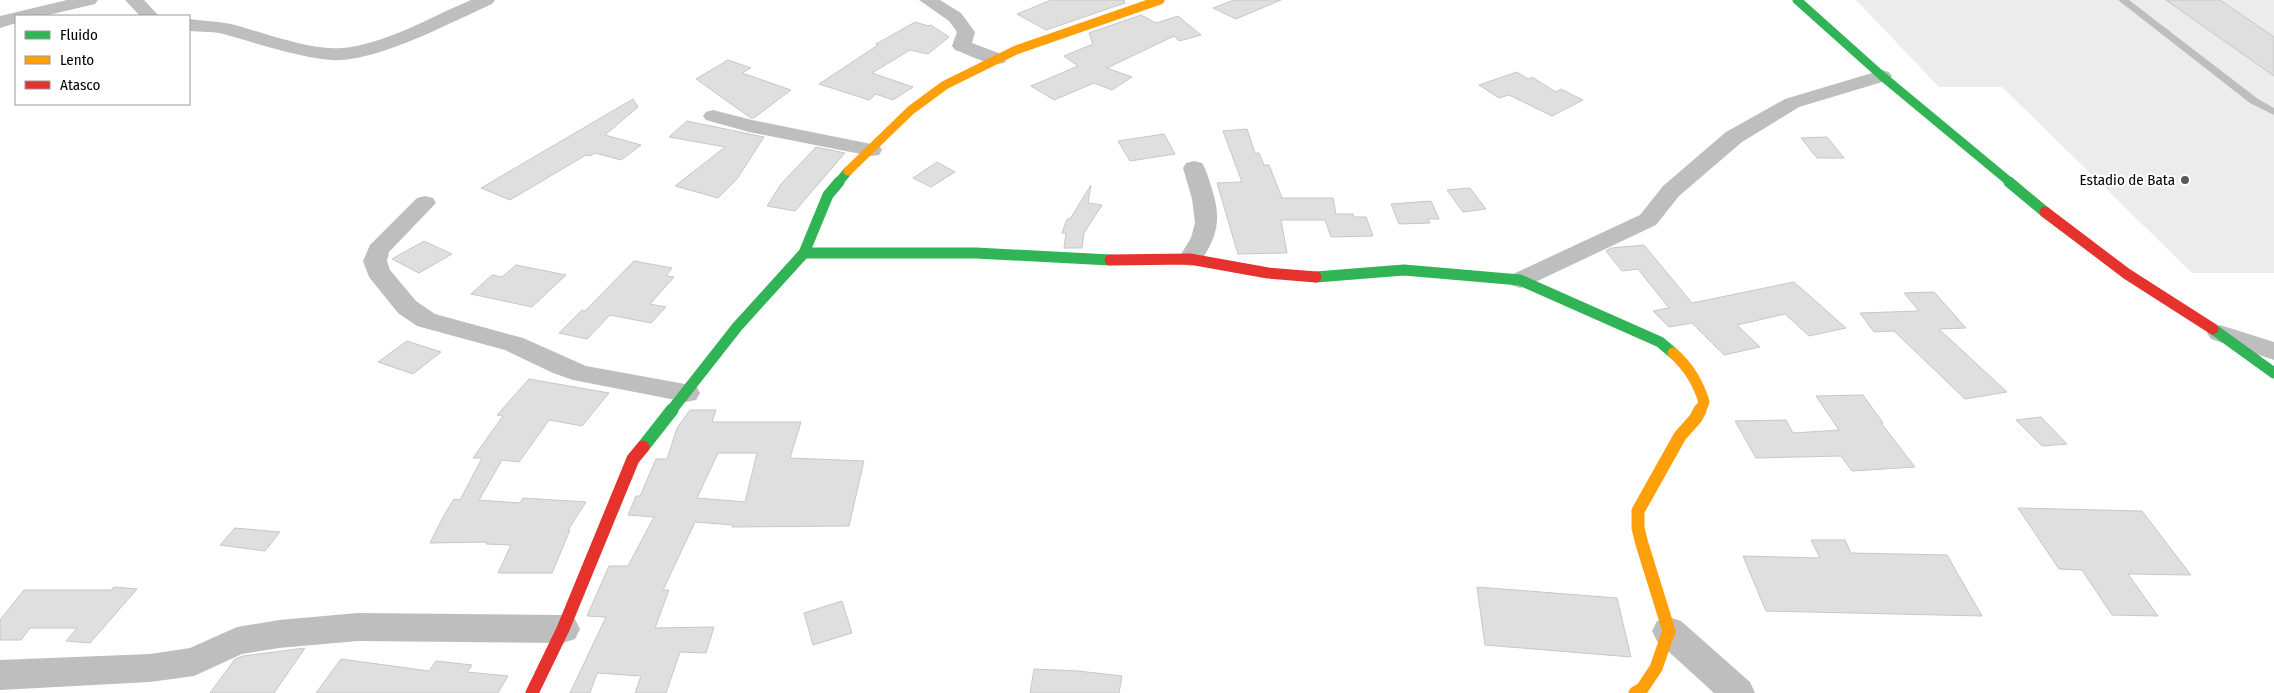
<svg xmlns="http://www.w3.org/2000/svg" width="2274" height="693" viewBox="0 0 2274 693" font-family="'Fira Sans Condensed',sans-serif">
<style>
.green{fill:#ececec}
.building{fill:#dfdfdf;stroke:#c7c7c7;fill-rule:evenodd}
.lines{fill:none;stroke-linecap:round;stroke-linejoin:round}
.lane{fill:#bebebe;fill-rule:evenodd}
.street{fill:#bebebe;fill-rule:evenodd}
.fast-far2{stroke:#30b455;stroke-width:9}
.fast-far1{stroke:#30b455;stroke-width:11}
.fast{stroke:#30b455;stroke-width:13}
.slow-far2{stroke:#ff9f0a;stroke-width:9}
.slow-far1{stroke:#ff9f0a;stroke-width:11}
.slow{stroke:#ff9f0a;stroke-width:13}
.jam-far1{stroke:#e5322d;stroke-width:11}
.jam{stroke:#e5322d;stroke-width:13}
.poi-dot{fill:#595959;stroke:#fff;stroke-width:2}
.labels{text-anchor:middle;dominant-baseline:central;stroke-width:4;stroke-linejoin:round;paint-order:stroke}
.poi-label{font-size:15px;fill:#000;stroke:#fff;text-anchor:end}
</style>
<rect width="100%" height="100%" fill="#fff"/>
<!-- green -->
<path class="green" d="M1856,0H2274V273H2192L2002,87H1939Z"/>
<!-- building -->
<path class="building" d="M1051,0H1124L1125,3L1046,30L1017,14Z
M1234,0H1281L1236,19L1213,8Z
M2166,0H2220L2274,37V76Z
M1141,15L1156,23L1178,16L1201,35L1179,41L1174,36L1107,68L1132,77L1112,90L1094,83L1054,100L1031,86L1078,66L1064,56L1093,44L1089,33Z
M915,22L928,26L931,25L949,37L928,54L910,50L872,73L913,87L893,100L876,94L869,100L819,84L878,45L876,44Z
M728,60L751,68L742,73L791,90L754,118H751L696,79Z
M1517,72L1528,79L1532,77L1556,92L1561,89L1583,100L1552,116L1509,95L1499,98L1479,85Z
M633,99L638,107L605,135L641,145L621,160L595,153L591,156L586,155L510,200L481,188Z
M687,121L764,137L737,179L718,198L675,186L725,147L669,137Z
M1247,129L1255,153H1259L1264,165H1269L1282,198H1333L1336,214H1353L1354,217H1366L1373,236L1331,237L1325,220H1281L1287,253L1238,254L1217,183L1242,182L1223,131Z
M1164,134L1175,154L1130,161L1118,141Z
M1827,137L1844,158H1817L1801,138Z
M816,147L845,153L795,211L767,206L781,184Z
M937,162L955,172L931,187L913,178Z
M1091,185L1088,203L1102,205L1084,233L1082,248H1064L1066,233H1062L1067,219H1070Z
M1470,188L1486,209L1463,212L1447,190Z
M1431,201L1439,219H1428L1430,223L1399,224L1391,204Z
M424,241L452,254L419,273L392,259Z
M1644,245L1692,303L1794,282L1846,328L1809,336L1785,314L1737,325L1760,347L1724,355L1692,323L1669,327L1653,311L1669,308L1638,269L1622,271L1606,251L1611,248Z
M634,261L672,268L666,276L674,277L650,304L666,307L651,323L610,315L587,339L559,333L582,310L585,311Z
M516,265L566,275L532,307L471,294L492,275L502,277Z
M1934,292L1966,328L1939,329L2007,392L1965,399L1894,331L1874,332L1860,313L1919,311L1904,293Z
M407,341L441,352L413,374L378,362Z
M529,379L609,393L582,426L549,420L519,462L502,460L479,500L520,503L523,498L586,502L568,530H570L552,573H498L511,545L486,544L487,542L430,543L443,517L454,499L460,500L482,458H473L503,416L497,415Z
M1863,395L1883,423H1881L1915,467L1852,471L1841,456L1756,458L1735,421L1786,420L1793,433L1839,430L1816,396Z
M690,410H716L712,422H801L790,458L864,461L849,526L732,527L733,525L695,522L663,590H669L655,628L714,627L706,653L680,652L666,693H635L641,676L597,673L590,693H570L606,617L587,616L609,566H628L654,517L628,515L636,496H640L656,459H667L677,428ZM718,453H757L745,502L697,498Z
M2041,417L2067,444L2042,446L2016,420Z
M2018,508L2142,511L2191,575L2128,574L2158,616L2112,615L2082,570L2059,569Z
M235,528L280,532L265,551L220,545Z
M1811,540H1845L1851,553L1947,555L1982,616L1766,611L1743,556L1820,558Z
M114,587L137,589L90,643L66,641L77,628H30L21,640H0V620L24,590H111Z
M1477,587L1617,598L1631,657L1485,645Z
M842,601L852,633L813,645L804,613Z
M305,648L274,693H210L235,659L243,656Z
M341,659L429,671L436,661L472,665L467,672L508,676L498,693H316Z
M1034,669L1078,671L1122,676L1119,693H1030Z"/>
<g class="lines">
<!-- lane -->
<path class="lane" d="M2118,0H2129L2258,99L2274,108V115L2250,103Z"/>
<!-- street -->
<path class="street" d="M67,0H98L95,4L44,16H16V23L0,28V16Z
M125,0H144L159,16H140Z
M471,0H495L492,4C449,23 389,56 342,60C314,62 255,43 227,35C215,31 201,32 189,31V19C203,21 217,21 231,24C263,32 309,51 342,48C383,45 433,16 471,0Z
M919,0H940L961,13L975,32L972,43L1004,55L1007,59L1004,63C989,67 970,55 955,50L952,46L957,32L949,21Z
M1882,70L1889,72L1892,76L1889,80L1799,107L1742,142L1679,196L1656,225L1529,285L1520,288L1511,285L1508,280L1511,275L1640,215L1663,186L1726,132L1785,99Z
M713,110L752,120L871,144L879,145L882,150L879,155L871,156L749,132L706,120L703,116L706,112Z
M1194,161L1202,163C1207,171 1209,180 1212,189C1222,221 1217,237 1199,264L1190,266L1181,264L1178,259L1191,238L1195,223L1192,199L1183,168L1186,163Z
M425,196L433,198L436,203L389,252L387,261L390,270L416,301L435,314L523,338L586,366L696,386L700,393L696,400L686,402L573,380L553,373L505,350L417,326L398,313L369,277L363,261L370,245L417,198Z
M2220,325L2274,342V360L2211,339L2207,333L2211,327Z
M358,613L563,615L575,619L580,629L575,639L563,643L358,641L279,648L242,654L194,676L150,682L0,690V660L150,654L190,648L237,627L279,620Z
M1669,617L1681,621L1750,682L1755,693H1714L1657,641L1652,631L1657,621Z"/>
<!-- fast-far2 -->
<path class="fast-far2" d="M1797,0L1882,76L2011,183
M838,183L848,171"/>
<!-- fast-far1 -->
<path class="fast-far1" d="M2009,182L2045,212
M804,253H976L1110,260
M1316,277L1404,270L1520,280L1660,342L1673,353
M2213,329L2274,373
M671,411L737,327L804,253L828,195L839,182"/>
<!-- fast -->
<path class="fast" d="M643,447L672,410"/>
<!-- slow-far2 -->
<path class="slow-far2" d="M848,171L911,110L945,85L1016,50L1160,0"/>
<!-- slow-far1 -->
<path class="slow-far1" d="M1673,353C1689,367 1698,382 1704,402L1700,411"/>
<!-- slow -->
<path class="slow" d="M1635,693L1642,689L1656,668L1669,631L1642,544L1638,528V511L1680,436L1696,418L1700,410"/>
<!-- jam-far1 -->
<path class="jam-far1" d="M2045,212L2127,274L2213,329
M1110,260L1190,259L1268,273L1316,277"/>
<!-- jam -->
<path class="jam" d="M532,693L563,629L633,459L643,447"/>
</g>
<!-- markers -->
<circle class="poi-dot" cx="2185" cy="180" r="5"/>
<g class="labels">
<!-- poi labels -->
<g class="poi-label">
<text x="2175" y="180">Estadio de Bata</text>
</g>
</g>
<!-- legend -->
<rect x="15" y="15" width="175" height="90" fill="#ffffff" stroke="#999999"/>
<rect x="25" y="31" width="25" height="8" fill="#30b455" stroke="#999999"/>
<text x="60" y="40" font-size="15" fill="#000000">Fluido</text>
<rect x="25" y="56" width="25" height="8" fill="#ff9f0a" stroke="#999999"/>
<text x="60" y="65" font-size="15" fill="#000000">Lento</text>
<rect x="25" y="81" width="25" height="8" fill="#e5322d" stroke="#999999"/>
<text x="60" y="90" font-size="15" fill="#000000">Atasco</text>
</svg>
